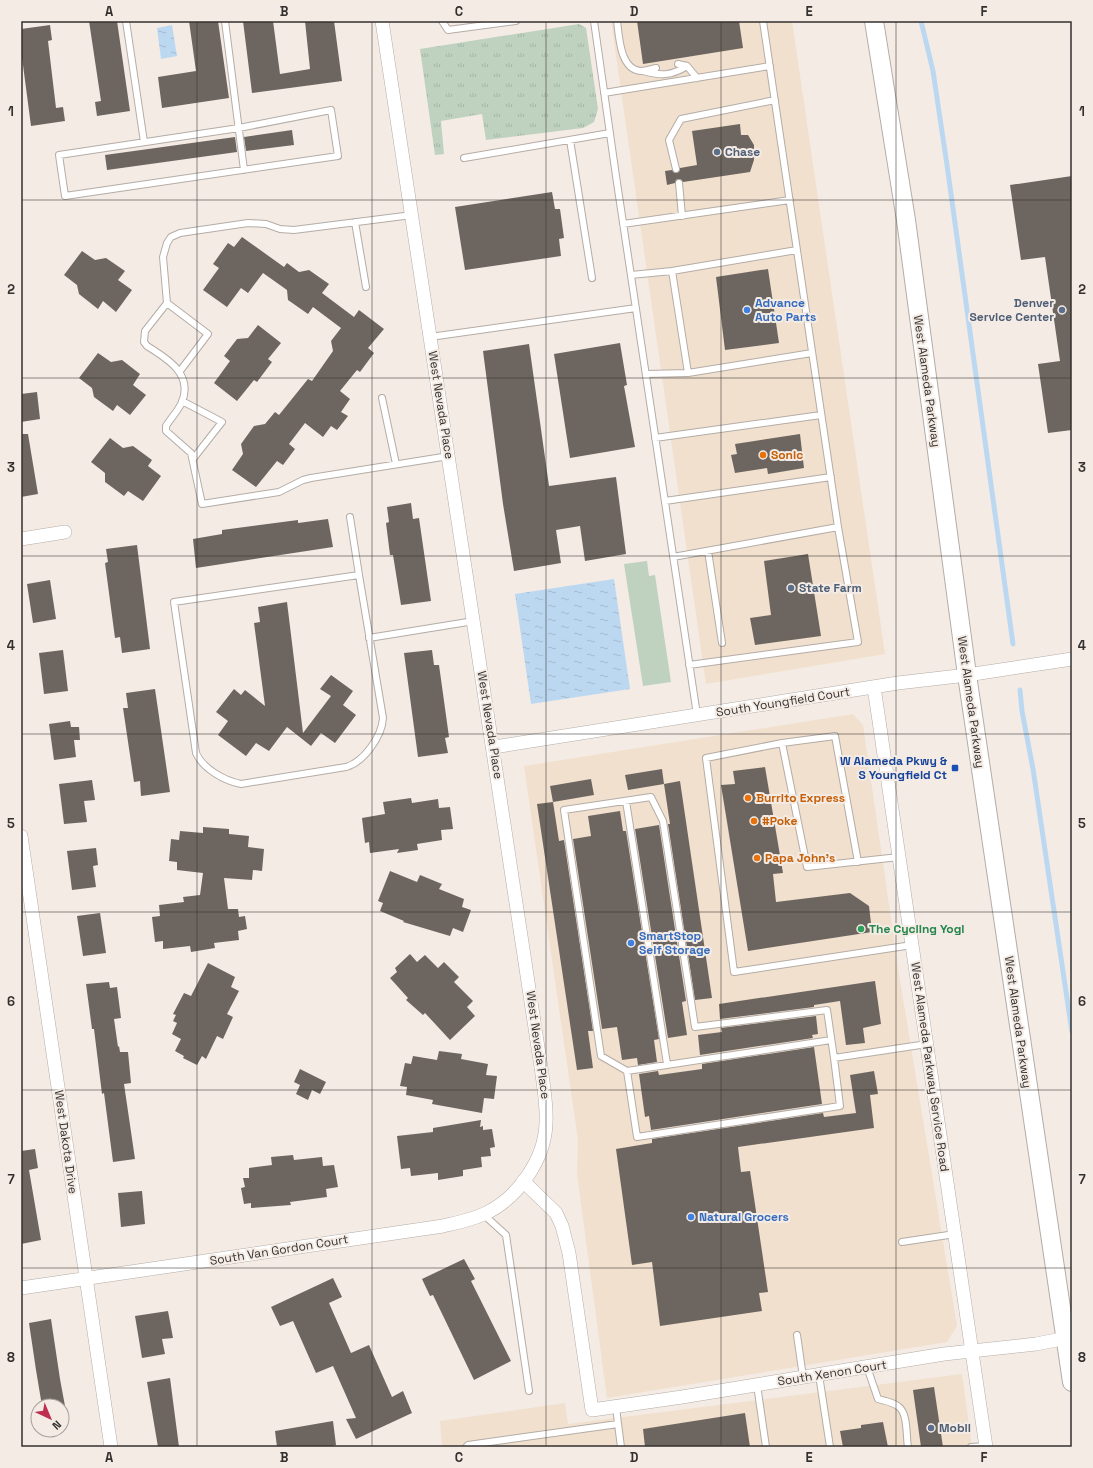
<svg xmlns="http://www.w3.org/2000/svg" width="1093" height="1468" viewBox="0 0 1093 1468" font-family="'Space Grotesk',sans-serif">
<style>
.commercial{fill:#f1e0ce}
.grass{fill:url(#grass-tufts)}
.garden{fill:#bed2bf}
.water{fill:url(#water-ripples)}
.lines{fill:none;stroke-linecap:round;stroke-linejoin:round}
.stream{stroke:#bcd8f1;stroke-width:5}
.building{fill:#6d6660}
.lane-casing{stroke:#b4aca6;stroke-width:8}
.street-casing{stroke:#b4aca6;stroke-width:14}
.secondary-casing{stroke:#b4aca6;stroke-width:20}
.lane{stroke:#fff;stroke-width:6}
.street{stroke:#fff;stroke-width:13}
.secondary{stroke:#fff;stroke-width:18}
.grid{fill:none;stroke:#33302e;stroke-width:1;stroke-opacity:0.55}
.service-dot{fill:#5c6f8a;stroke:#f4ebe5;stroke-width:1.5}
.shop-dot{fill:#3f7fe0;stroke:#f4ebe5;stroke-width:1.5}
.food-dot{fill:#e8710a;stroke:#f4ebe5;stroke-width:1.5}
.transit-dot{fill:#1a4fb4;stroke:#f4ebe5;stroke-width:1.5}
.leisure-dot{fill:#2e9e5b;stroke:#f4ebe5;stroke-width:1.5}
.labels{text-anchor:middle;dominant-baseline:central;stroke-width:4;stroke-linejoin:round;paint-order:stroke}
.service-label{font-size:12px;font-weight:bold;fill:#4e5e75;stroke:#f4ebe5;text-anchor:start}
.shop-label{font-size:12px;font-weight:bold;fill:#366cbe;stroke:#f4ebe5;text-anchor:start}
.street-label{font-size:12px;fill:#33302e;stroke:#f4ebe5}
.food-label{font-size:12px;font-weight:bold;fill:#c56008;stroke:#f4ebe5;text-anchor:start}
.transit-label{font-size:12px;font-weight:bold;fill:#164399;stroke:#f4ebe5;text-anchor:end}
.leisure-label{font-size:12px;font-weight:bold;fill:#27864d;stroke:#f4ebe5;text-anchor:start}
.neatline{fill:none;stroke:#33302e;stroke-width:1.5}
.grid-label{font-size:13px;text-anchor:middle;font-weight:bold;fill:#33302e}
</style>
<defs>
<pattern id="grass-tufts" width="24" height="20" patternUnits="userSpaceOnUse"><rect width="24" height="20" fill="#bed2bf"/><path d="M3 7l-1-3M5 7V3M7 7l1-3M15 17l-1-3M17 17v-4M19 17l1-3" fill="none" stroke="#a4b5a4"/></pattern>
<pattern id="water-ripples" width="26" height="14" patternUnits="userSpaceOnUse"><rect width="26" height="14" fill="#bcd8f1"/><path d="M2 4q2-2 4 0t4 0M15 11q2-2 4 0t4 0" fill="none" stroke="#a2bacf"/></pattern>
</defs>
<rect width="100%" height="100%" fill="#f4ebe5"/>
<!-- commercial -->
<path class="commercial" d="M611,21H792L885,654L706,684Z
M853,714L863,725L899,974L957,1326L947,1342L607,1398L577,1174L578,1140L524,766Z
M962,1374L972,1447H442L440,1421L565,1403L568,1424Z"/>
<!-- grass -->
<path class="grass" d="M579,24L586,28L598,109L594,122L583,128L486,140L482,114L441,121L444,154L435,155L420,49Z"/>
<!-- garden -->
<path class="garden" d="M647,561L649,576L655,575L671,682L643,686L624,564Z"/>
<!-- water -->
<path class="water" d="M172,25L177,56L161,59L157,28Z
M614,579L630,689L531,704L515,594Z"/>
<g class="lines">
<!-- stream -->
<path class="stream" d="M921,21L933,71L947,165L1013,644
M1020,690L1022,711L1033,769L1072,1032"/>
</g>
<!-- building -->
<path class="building" d="M89,21H117L130,111L97,116L95,102L101,101Z
M189,21H218L229,98L162,108L158,77L196,71Z
M243,21H273L280,74L310,69L305,21H334L342,81L252,93Z
M637,21H739L743,48L643,64Z
M50,25L52,40L48,41L56,108L63,107L65,121L31,126L21,50V29Z
M740,124L741,135H748L754,145V160L750,172L683,182L678,179L675,183L667,185L665,171L672,170L677,173L680,168L697,165L692,131Z
M292,130L294,145L246,151L244,137Z
M235,137L237,152L107,170L105,155Z
M1072,176V430L1048,433L1038,364L1060,361L1045,257L1021,260L1010,185Z
M552,192L555,209H560L564,238L559,239L561,256L465,270L455,207Z
M242,237L284,267L287,263L299,272L309,270L329,284L322,293L354,317L359,310L384,329L368,348L374,353L360,372L357,370L340,391L350,399L341,412L348,416L337,430L331,426L323,437L305,423L289,444L295,449L283,465L277,461L256,487L232,470L243,454L241,444L254,426L265,424L275,412L279,415L308,379L312,381L333,351L331,341L341,328L313,307L308,314L288,300L287,290L263,273L248,293L241,288L227,307L203,290L219,268L213,264L228,243L234,247Z
M82,251L95,260L106,258L125,271L118,280L132,290L116,312L103,301L98,309L79,294L77,285L64,275Z
M768,269L779,343L725,350L716,277Z
M258,325L281,343L268,359L272,362L257,382L254,380L237,401L214,383L230,361L224,356L237,339L248,338Z
M620,343L627,385L624,386L635,447L570,458L554,354Z
M529,344L549,486L616,477L626,554L585,561L580,526L556,530L561,563L514,571L503,504L483,351Z
M98,353L111,362L122,360L140,374L133,385L146,395L130,415L117,405L113,411L94,397L92,388L79,378Z
M37,392L40,419L21,422V394Z
M21,434H28L38,494L21,497Z
M800,434L804,468L768,474L767,468L735,473L731,455L737,454L735,444Z
M110,438L123,448L133,446L152,460L148,466L161,476L143,501L128,491L124,496L105,482V473L91,462Z
M411,503L413,519L419,518L431,601L401,605L393,555H390L386,523L389,522L387,507Z
M328,519L333,547L196,568L193,539L222,534V530L298,520V523Z
M137,545L150,649L122,653L120,637L115,638L105,563L108,562L106,549Z
M808,554L821,636L755,645L750,618L771,615L764,561Z
M50,580L56,619L33,623L27,584Z
M287,602L303,733L331,696L320,689L331,675L353,691L343,705L356,715L335,743L321,733L311,746L287,727L269,751L256,743L246,756L218,735L228,721L216,712L234,689L241,695L245,690L265,706L254,623L260,622L258,607Z
M63,650L68,691L44,694L39,653Z
M432,650L434,665H439L449,737L445,738L448,753L418,757L404,653Z
M155,689L170,792L141,796L140,781L134,782L123,708H128L126,693Z
M70,721L71,727H79L80,740H74L76,757L54,760L49,724Z
M765,767L783,873L773,874L776,902L850,893L869,906L872,932L748,951L721,785L735,784L733,771Z
M662,769L664,784L628,790L625,775Z
M591,779L594,795L553,802L550,786Z
M92,780L95,800L84,801L87,822L64,824L59,784Z
M680,781L712,998L695,1000L668,824H670L664,784Z
M411,798L412,803L438,799L439,808L450,807L453,829L441,830L442,840L417,844L418,850L397,853L399,849L370,853L369,842L365,843L362,818L385,814L383,802Z
M553,802L559,841L564,840L593,1031H588L593,1068L577,1070L537,804Z
M620,811L623,831H626L659,1039L654,1040L657,1062L638,1065L637,1058L622,1060L617,1027L602,1029L573,839L591,836L588,816Z
M659,825L686,1001L682,1002L687,1035L668,1038L635,829Z
M203,827L229,829V834L249,836L248,847L264,849L262,871L253,870L252,880L224,878L228,909H238L239,917L245,916L247,929L238,931L239,940L214,943L215,948L191,952L190,946L163,949V941L155,942L152,917L160,916L159,905L184,902L183,897L200,895L203,873L177,870V862L169,861L171,839L179,840L180,831L203,833Z
M96,848L98,865L93,866L96,887L72,890L67,851Z
M390,871L417,882L420,875L442,884L439,889L464,899L462,907L471,910L463,932L453,928L450,936L403,922L404,921L380,911L383,903L378,901Z
M100,913L106,953L83,956L77,916Z
M410,954L417,962L425,955L438,968L444,962L459,977L454,982L473,1001L467,1007L475,1016L450,1040L425,1013L423,1015L406,1000L408,998L390,978L397,972L395,968Z
M208,963L235,977L231,987L239,991L227,1014L233,1017L223,1039L217,1036L206,1059L202,1056L197,1065L183,1058L184,1056L175,1051L181,1039L172,1034L177,1023L173,1021L176,1015L173,1014L184,993L191,996Z
M875,981L881,1024L863,1028L865,1043L846,1045L840,1001L814,1005V1007L720,1019L719,1004Z
M109,982L110,988L117,987L121,1018L114,1019L118,1047L119,1046L120,1052H128L131,1083L124,1084L135,1159L113,1162L104,1093L102,1094L94,1029H92L86,984Z
M816,1016L818,1034L812,1035L813,1038L700,1055L698,1035L722,1032L721,1028Z
M814,1047L822,1104L651,1130L649,1116L645,1117L639,1074L658,1071L659,1075L702,1069V1064Z
M439,1051L462,1054L461,1059L488,1064L486,1075L497,1076L494,1099L484,1098L482,1113L432,1104L433,1100L406,1095L407,1087L400,1086L405,1063L411,1064L413,1056L437,1060Z
M300,1069L326,1082L320,1094L312,1090L308,1100L296,1094L300,1085L294,1082Z
M874,1071L878,1094L870,1095L874,1128L738,1147L741,1172L750,1171L768,1292L759,1293L762,1311L660,1326L652,1262L632,1265L616,1149L652,1143V1139L823,1113L824,1117L856,1113L850,1075Z
M481,1120L480,1127L483,1126V1130L492,1129L495,1147L490,1148L491,1156L481,1157L482,1167L463,1170V1176L438,1180V1173L411,1176L410,1168L401,1169L397,1136L433,1132V1128Z
M35,1149L38,1168L29,1170L41,1240L21,1244V1151Z
M293,1155L294,1160L322,1157L323,1166L334,1165L338,1187L326,1189L327,1197L290,1202L291,1205L251,1208V1203L244,1204L241,1188L245,1187L243,1178H249V1168L272,1165L271,1157Z
M142,1191L145,1224L121,1227L118,1193Z
M464,1259L475,1279L471,1281L511,1361L474,1380L433,1295L430,1296L422,1279Z
M333,1278L342,1297L329,1303L351,1353L369,1345L392,1397L403,1391L412,1413L356,1439L346,1419L356,1418L333,1366L316,1373L293,1321L280,1326L271,1307Z
M168,1311L173,1338L162,1339L165,1354L142,1358L135,1316Z
M51,1319L60,1379L65,1406H42L36,1370L29,1323Z
M170,1378L179,1447H158L147,1382Z
M934,1387L943,1447H921L913,1390Z
M745,1413L750,1447H645L643,1429Z
M333,1421L336,1445L328,1447H277L275,1431Z
M883,1422L888,1447H843L840,1431L861,1428V1425Z"/>
<g class="lines">
<!-- lane casing -->
<g class="lane-casing">
<path id="lane" d="M126,21L144,142
M225,21L244,170
M442,21L448,30L516,21
M594,21L616,176L697,715
M617,21C619,36 620,70 641,71C646,71 651,69 656,68
M678,64L687,66L697,78
M643,71C661,76 671,76 687,66
M604,93L770,66
M331,110L338,156L65,196L59,155L239,128Z
M570,140L592,278
M464,158L610,133
M676,169L669,140L681,119L775,100
M679,183L682,216
M412,215L294,230L280,229L266,224L248,223L180,233L171,237L167,243L163,257L167,303L145,331L144,342L147,346C168,359 193,374 182,402C178,411 171,418 166,426V431L191,453L202,504L279,492L303,480L311,478L449,456
M355,222L366,287
M623,224L790,200
M672,271L797,250
M631,275L672,271L688,373
M167,303L208,334L180,371
M430,337L636,308
M646,374L688,373L812,353
M382,398L396,464
M182,401L222,422L193,459
M655,438L821,415
M665,501L831,477
M350,517L359,575
M708,551L722,643
M673,557L838,527L763,21
M359,575L383,718C382,736 364,762 346,767L241,784C225,781 203,769 196,753L174,602Z
M369,638L474,621
M689,665L858,642L838,527
M782,743L706,758L734,972L912,945
M626,801L667,1064
M858,862L835,736L782,743L807,867L899,857
M834,1058L827,1010L695,1027L663,821L651,797L564,810L601,1056L627,1071L637,1137L840,1106L834,1058L927,1044
M627,1071L831,1040
M483,1214L506,1235L529,1391
M902,1242L955,1234
M797,1335L803,1377
M867,1367L878,1399C885,1401 893,1402 899,1407C908,1414 906,1436 908,1447
M819,1375L830,1447
M757,1385L766,1447
M618,1424L621,1447
M466,1447L468,1445L618,1424L616,1406
M971,1447L986,1446"/>
</g>
<!-- street casing -->
<g class="street-casing">
<path id="street" d="M21,539L65,532
M874,687L986,1447
M494,747L898,683L967,675L1072,659
M21,836L111,1447
M523,1181L556,1213L562,1226L569,1253L592,1410L682,1397L944,1354L1036,1344L1072,1337
M21,1288L443,1226C456,1223 471,1220 484,1214C517,1199 545,1160 546,1123C547,1107 544,1090 542,1074L382,21"/>
</g>
<!-- secondary casing -->
<g class="secondary-casing">
<path id="secondary" d="M874,21L906,220L967,675L1072,1382"/>
</g>
<!-- lane -->
<use href="#lane" class="lane"/>
<!-- street -->
<use href="#street" class="street"/>
<!-- secondary -->
<use href="#secondary" class="secondary"/>
</g>
<!-- grid -->
<path class="grid" d="M197,21V1447M372,21V1447M546,21V1447M721,21V1447M896,21V1447M21,200H1072M21,378H1072M21,556H1072M21,734H1072M21,912H1072M21,1090H1072M21,1268H1072"/>
<!-- markers -->
<g class="service-dot">
<circle cx="717" cy="152" r="4"/>
<circle cx="1062" cy="310" r="4"/>
<circle cx="791" cy="588" r="4"/>
<circle cx="931" cy="1428" r="4"/>
</g>
<g class="shop-dot">
<circle cx="747" cy="310" r="4"/>
<circle cx="631" cy="943" r="4"/>
<circle cx="691" cy="1217" r="4"/>
</g>
<g class="food-dot">
<circle cx="763" cy="455" r="4"/>
<circle cx="748" cy="798" r="4"/>
<circle cx="754" cy="821" r="4"/>
<circle cx="757" cy="858" r="4"/>
</g>
<rect class="transit-dot" x="951" y="764" width="8" height="8" rx="2"/>
<circle class="leisure-dot" cx="861" cy="929" r="4"/>
<g class="labels">
<!-- service labels -->
<g class="service-label">
<text x="725" y="152">Chase</text>
<text x="1054" y="303" text-anchor="end">Denver<tspan x="1054" dy="14">Service Center</tspan></text>
<text x="799" y="588">State Farm</text>
<text x="939" y="1428">Mobil</text>
</g>
<!-- shop labels -->
<g class="shop-label">
<text x="755" y="303">Advance<tspan x="755" dy="14">Auto Parts</tspan></text>
<text x="639" y="936">SmartStop<tspan x="639" dy="14">Self Storage</tspan></text>
<text x="699" y="1217">Natural Grocers</text>
</g>
<!-- street labels -->
<g class="street-label">
<text transform="translate(927 381) rotate(82)">West Alameda Parkway</text>
<text transform="translate(441 405) rotate(81)">West Nevada Place</text>
<text transform="translate(783 702) rotate(-9)">South Youngfield Court</text>
<text transform="translate(971 702) rotate(82)">West Alameda Parkway</text>
<text transform="translate(490 725) rotate(81)">West Nevada Place</text>
<text transform="translate(1018 1022) rotate(82)">West Alameda Parkway</text>
<text transform="translate(538 1045) rotate(82)">West Nevada Place</text>
<text transform="translate(930 1067) rotate(82)">West Alameda Parkway Service Road</text>
<text transform="translate(66 1142) rotate(82)">West Dakota Drive</text>
<text transform="translate(279 1250) rotate(-9)">South Van Gordon Court</text>
<text transform="translate(832 1373) rotate(-9)">South Xenon Court</text>
</g>
<!-- food labels -->
<g class="food-label">
<text x="771" y="455">Sonic</text>
<text x="756" y="798">Burrito Express</text>
<text x="762" y="821">#Poke</text>
<text x="765" y="858">Papa John's</text>
</g>
<!-- transit labels -->
<g class="transit-label">
<text x="947" y="761">W Alameda Pkwy &amp;<tspan x="947" dy="14">S Youngfield Ct</tspan></text>
</g>
<!-- leisure labels -->
<g class="leisure-label">
<text x="869" y="929">The Cycling Yogi</text>
</g>
</g>
<!-- border -->
<rect width="1093" height="1468" fill="none" stroke="#f4ebe5" stroke-width="44"/>
<!-- north arrow -->
<g transform="translate(50 1418) rotate(136)"><circle r="19" fill="#f4ebe5" stroke="#a7a09c"/>
<path d="M0-3L7 15L0 10L-7 15Z" fill="#be2e4f"/>
<text y="-6" font-size="11" font-weight="bold" text-anchor="middle" fill="#33302e">N</text>
</g>
<rect x="22" y="22" width="1049" height="1424" class="neatline"/>
<g class="grid-label">
<text x="109" y="16">A</text>
<text x="284" y="16">B</text>
<text x="459" y="16">C</text>
<text x="634" y="16">D</text>
<text x="809" y="16">E</text>
<text x="984" y="16">F</text>
<text x="11" y="116">1</text>
<text x="1082" y="116">1</text>
<text x="11" y="294">2</text>
<text x="1082" y="294">2</text>
<text x="11" y="472">3</text>
<text x="1082" y="472">3</text>
<text x="11" y="650">4</text>
<text x="1082" y="650">4</text>
<text x="11" y="828">5</text>
<text x="1082" y="828">5</text>
<text x="11" y="1006">6</text>
<text x="1082" y="1006">6</text>
<text x="11" y="1184">7</text>
<text x="1082" y="1184">7</text>
<text x="11" y="1362">8</text>
<text x="1082" y="1362">8</text>
<text x="109" y="1462">A</text>
<text x="284" y="1462">B</text>
<text x="459" y="1462">C</text>
<text x="634" y="1462">D</text>
<text x="809" y="1462">E</text>
<text x="984" y="1462">F</text>
</g>
</svg>
